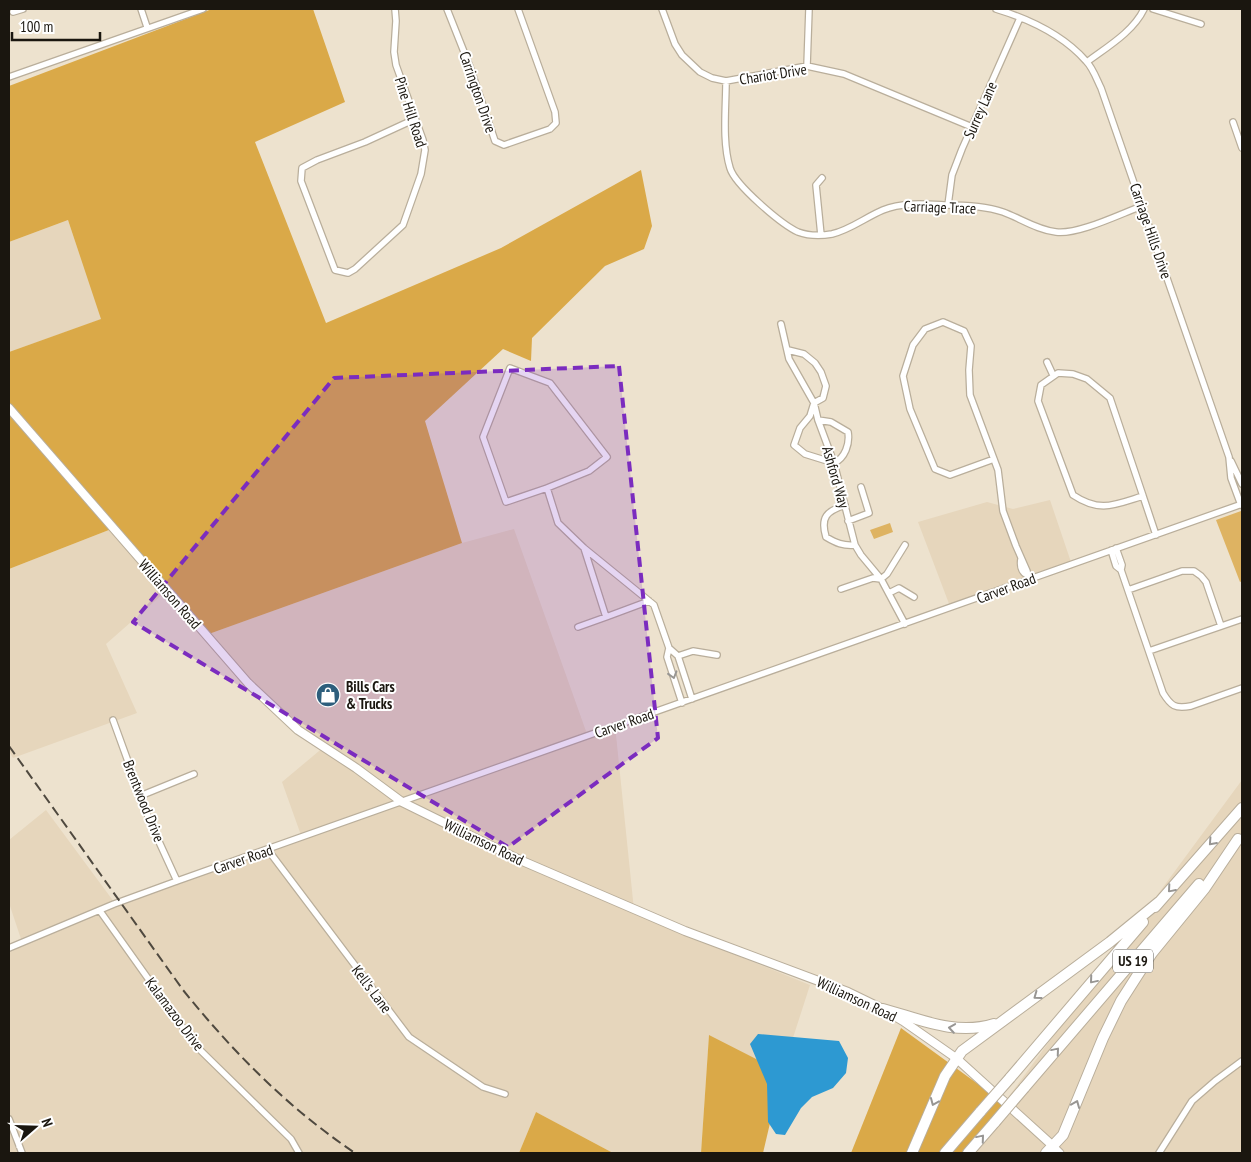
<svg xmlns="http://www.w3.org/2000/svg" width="1251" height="1162" viewBox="0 0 1251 1162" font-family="'PT Sans Narrow',sans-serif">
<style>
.built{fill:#e6d6bc}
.green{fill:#deb362}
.forest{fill:#daa948}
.water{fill:#2d99d2}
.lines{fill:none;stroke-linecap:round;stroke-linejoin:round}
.minor-casing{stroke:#b9ae9b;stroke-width:8}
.tertiary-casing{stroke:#b9ae9b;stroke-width:9}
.secondary-casing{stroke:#b9ae9b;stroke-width:10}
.motorway-casing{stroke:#b9ae9b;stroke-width:12}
.minor{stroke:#fff;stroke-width:5.5}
.tertiary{stroke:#fff;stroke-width:7}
.secondary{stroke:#fff;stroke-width:8}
.motorway{stroke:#fff;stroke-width:10}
.rail{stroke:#4f493f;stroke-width:2;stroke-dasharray:10 5;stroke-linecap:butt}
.motorway-bridge-casing{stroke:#b9ae9b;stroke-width:12;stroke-linecap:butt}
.motorway-bridge{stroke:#fff;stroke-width:10}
.oneway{stroke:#989693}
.marked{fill:#7b2cbf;fill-opacity:0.2;stroke:#7b2cbf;stroke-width:4;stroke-dasharray:10 6;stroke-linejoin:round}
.labels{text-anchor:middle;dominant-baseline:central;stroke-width:4;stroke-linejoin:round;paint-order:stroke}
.shield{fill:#fff;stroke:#5f5c57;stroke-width:1}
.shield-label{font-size:14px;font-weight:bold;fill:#1a160f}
.street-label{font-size:15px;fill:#1a160f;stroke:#fff}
.poi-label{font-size:15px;font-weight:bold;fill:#1a160f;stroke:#fff;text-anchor:start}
</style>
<rect width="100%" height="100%" fill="#ede2ce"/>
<!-- built -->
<path class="built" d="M68,220L102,319L9,352V242Z
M1050,500L1073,568L951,609L918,522L987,502L1013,509Z
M114,528L164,593L106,644L137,713L13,758L9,751V569Z
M514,529L587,734L615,725L634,910L716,947L810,985L782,1072L709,1036L701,1153H613L536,1112L519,1153H9V947L22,942L9,903V840L46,810L117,906L302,838L282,782L325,746L246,684L206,635L462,543Z
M1242,780V1153H962L1004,1103Z"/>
<!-- green -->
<path class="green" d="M1241,511L1242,514V581L1240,582L1216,520Z
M890,523L893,532L874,539L870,530Z"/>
<!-- forest -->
<path class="forest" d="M212,9H313L345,102L255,142L326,323L501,248L641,170L652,226L644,249L605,266L532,338L531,361L503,349L425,421L462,543L206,635L164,593L114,528L9,569V352L101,319L68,220L9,242V86Z
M901,1028L1004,1103L962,1153H851Z
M709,1035L782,1072L763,1153H701Z
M536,1112L613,1153H519Z"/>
<!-- water -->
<path class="water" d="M758,1034L839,1041L848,1058L846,1073L833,1088L812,1097L801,1108L785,1135L776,1134L768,1122L767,1084L750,1044Z"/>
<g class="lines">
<!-- minor casing -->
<g class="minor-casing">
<path id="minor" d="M141,9L147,27
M395,9L396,21L394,52L396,65L423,140L425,150L421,174L403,225L355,269L348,273L335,270L301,181L302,168L317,160L365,142L415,119
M447,9L470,67L495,141L504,145L550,129L556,123L555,112L518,9
M662,9L675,44L682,55L700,72L712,78L726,81L807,66L844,74L972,127
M996,9C1029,19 1063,35 1086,61C1093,68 1097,80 1101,88L1229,457L1231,478L1241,505
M1153,9L1201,24
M13,12L23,9
M1087,62C1107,47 1133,32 1144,9
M807,66L809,9
M9,77L203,9
M726,81C726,108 722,142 730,168C735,185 781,224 798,232C809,236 821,236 832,234C850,230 866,217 883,210C902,202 926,204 946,205C965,205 985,206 1003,212C1020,218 1037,230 1056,232C1078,235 1120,214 1142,206
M1233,122L1242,148
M948,205L952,175L962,149L1020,18
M821,235L816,185L822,178
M781,324L789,359L814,403L818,420L834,463L855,545L861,555L881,579L905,624
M788,350L804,354L815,363L821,372L826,386L823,398L814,403L810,416L800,428L794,445L805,454L834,463C845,458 850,444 848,432L831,422L818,420
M1047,362L1053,375
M1058,373L1073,374L1087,379L1110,398L1143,496C1114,505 1100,513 1073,495L1038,401L1041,385Z
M994,459L950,475L935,469L910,409L903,376L913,345L925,329L943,322L964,331L971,346L969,370L970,395L998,470L1003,511L1016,546L1027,571L1028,579
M1231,461L1242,484
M547,488L589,471L607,457L550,383L510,368L483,437L506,502L547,488L558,523L584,548L654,605L669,648L678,656L692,699
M1143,496L1156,535
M845,505C827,511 820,517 826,537C836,543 843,546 855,545
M848,521L869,513L861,487
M584,548L606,617L649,601
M1116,548L1122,565L1121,570
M1111,550L1116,566L1121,570L1163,693C1171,706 1175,709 1191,706L1242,688
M1021,559C1020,565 1021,572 1027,575
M841,589L873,578L881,579L887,574L905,545
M1128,590L1182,571H1194L1201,576L1206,582L1221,626
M889,593L899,588L914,597
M578,627L606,617
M669,648L667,657L682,703
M1149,651L1242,619
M678,656L693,651L717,655
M113,720L150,822L177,881
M140,796L194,774
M268,850L409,1037L483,1087L505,1094
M100,911L196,1046L291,1139L299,1153
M9,948L114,904L177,881L1242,504
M9,1119L22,1153
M1159,1153L1192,1101L1215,1081L1242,1061"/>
</g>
<!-- tertiary casing -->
<g class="tertiary-casing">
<path id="tertiary" d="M1053,1146L1060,1153"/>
</g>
<!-- secondary casing -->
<g class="secondary-casing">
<path id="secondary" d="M9,408L248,683L298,730L356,768L402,802L520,860L685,931L848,992L883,1009L903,1021L956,1058L1053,1146"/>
</g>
<!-- motorway casing -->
<g class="motorway-casing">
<path id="motorway" d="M1155,907L1242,808
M883,1009C920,1019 955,1036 994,1024
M1010,1078L1143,922
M1024,1088L1199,884
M912,1153L945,1076L962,1051L1110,942L1159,902
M945,1153L981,1111
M968,1153L995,1122
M1046,1153L1063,1135L1103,1038L1121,1001L1137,976L1152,953L1205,888L1238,839"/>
</g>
<!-- minor -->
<use href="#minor" class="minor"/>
<!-- tertiary -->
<use href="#tertiary" class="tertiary"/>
<!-- secondary -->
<use href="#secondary" class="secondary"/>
<!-- motorway -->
<use href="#motorway" class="motorway"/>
<!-- rail -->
<path class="rail" d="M9,746L183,990C233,1052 288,1108 355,1153"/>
<!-- motorway-bridge casing -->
<g class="motorway-bridge-casing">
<path id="motorway-bridge" d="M981,1111L1010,1078
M995,1122L1024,1088"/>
</g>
<!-- motorway-bridge -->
<use href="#motorway-bridge" class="motorway-bridge"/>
</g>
<!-- one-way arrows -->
<defs><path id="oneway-chevron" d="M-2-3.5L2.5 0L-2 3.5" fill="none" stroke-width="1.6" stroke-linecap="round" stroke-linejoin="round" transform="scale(1.25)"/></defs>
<g class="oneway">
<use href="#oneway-chevron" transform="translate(673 675) rotate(73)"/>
<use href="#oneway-chevron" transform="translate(1212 842) rotate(132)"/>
<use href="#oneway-chevron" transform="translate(1171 889) rotate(131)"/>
<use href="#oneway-chevron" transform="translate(1093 980) rotate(130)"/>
<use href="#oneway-chevron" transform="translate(1037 996) rotate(144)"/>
<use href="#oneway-chevron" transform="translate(952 1028) rotate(-171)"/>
<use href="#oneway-chevron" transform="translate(1056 1051) rotate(-50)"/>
<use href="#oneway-chevron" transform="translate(934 1102) rotate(113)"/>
<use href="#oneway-chevron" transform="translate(1076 1104) rotate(-68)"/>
<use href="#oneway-chevron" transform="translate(981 1138) rotate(-50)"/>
</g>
<!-- marked area -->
<path class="marked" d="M619,366L658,738L508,847L133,622L334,378Z"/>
<!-- icons -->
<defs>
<g id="shop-disc" transform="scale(1.25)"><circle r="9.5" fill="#2d5e7c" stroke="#fff"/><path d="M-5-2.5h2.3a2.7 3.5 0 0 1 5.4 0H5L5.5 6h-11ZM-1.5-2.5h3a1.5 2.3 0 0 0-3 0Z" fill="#fff"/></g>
</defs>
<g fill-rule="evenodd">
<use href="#shop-disc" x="328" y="695"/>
</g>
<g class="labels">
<!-- shield labels -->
<rect class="shield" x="1113" y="949.5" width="40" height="23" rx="4"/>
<g class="shield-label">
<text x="1133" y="961">US 19</text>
</g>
<!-- street labels -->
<g class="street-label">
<text transform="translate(773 74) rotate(-9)">Chariot Drive</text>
<text transform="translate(478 92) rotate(71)">Carrington Drive</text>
<text transform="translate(980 110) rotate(-66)">Surrey Lane</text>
<text transform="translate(411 112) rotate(72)">Pine Hill Road</text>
<text transform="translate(940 207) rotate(2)">Carriage Trace</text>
<text transform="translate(1151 231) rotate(71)">Carriage Hills Drive</text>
<text transform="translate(836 477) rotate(74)">Ashford Way</text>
<text transform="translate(1006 588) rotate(-20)">Carver Road</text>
<text transform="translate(170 594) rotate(49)">Williamson Road</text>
<text transform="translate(624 723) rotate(-19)">Carver Road</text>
<text transform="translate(144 801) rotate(68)">Brentwood Drive</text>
<text transform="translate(484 842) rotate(26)">Williamson Road</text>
<text transform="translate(243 859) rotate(-19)">Carver Road</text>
<text transform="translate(372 989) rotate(53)">Kell's Lane</text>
<text transform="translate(857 999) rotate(25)">Williamson Road</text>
<text transform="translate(175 1014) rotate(53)">Kalamazoo Drive</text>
</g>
<!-- poi labels -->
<g class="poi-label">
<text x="346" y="686">Bills Cars<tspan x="346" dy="17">&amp; Trucks</tspan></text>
</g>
</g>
<!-- border -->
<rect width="1251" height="1162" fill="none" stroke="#1a160f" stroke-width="20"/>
<!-- north arrow -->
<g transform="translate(35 1127) rotate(70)" stroke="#ffffff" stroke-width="4" paint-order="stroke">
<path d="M0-4L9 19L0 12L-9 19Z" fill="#1a160f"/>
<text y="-8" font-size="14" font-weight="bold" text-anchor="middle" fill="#1a160f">N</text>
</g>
<!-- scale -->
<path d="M12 32v8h88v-8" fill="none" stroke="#1a160f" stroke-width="2.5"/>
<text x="20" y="32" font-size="15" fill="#1a160f" stroke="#ffffff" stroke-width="4" paint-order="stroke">100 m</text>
</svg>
